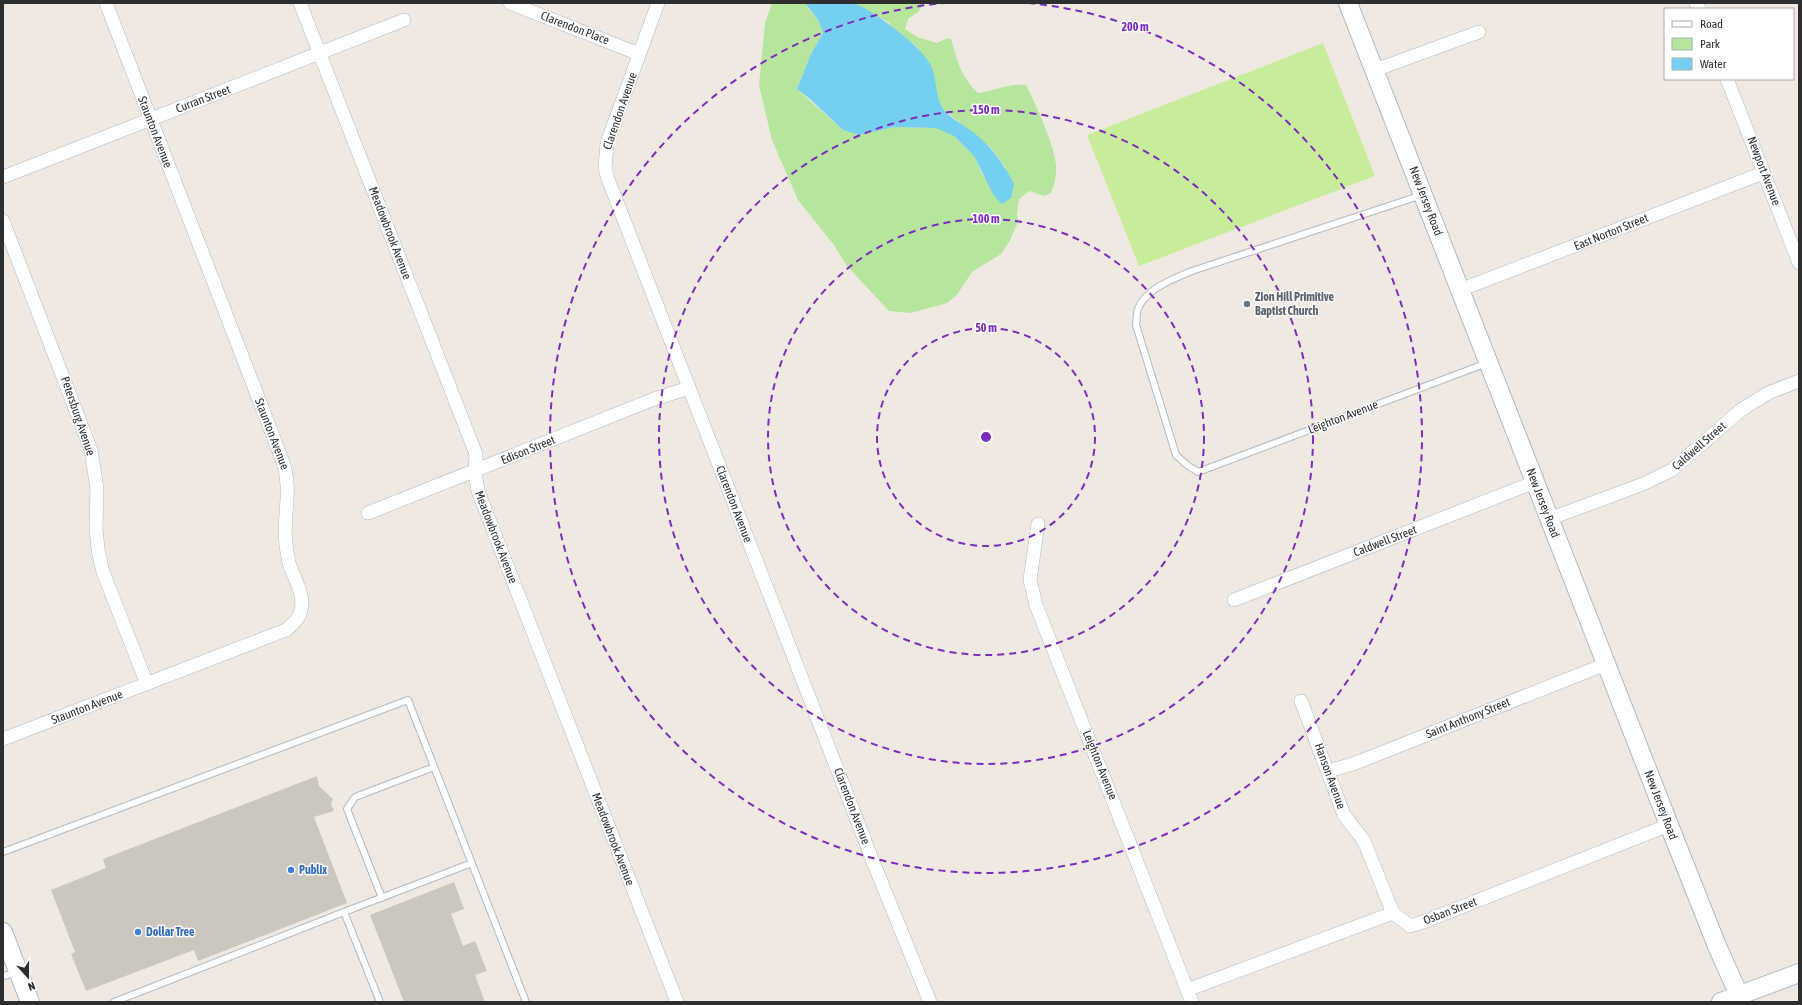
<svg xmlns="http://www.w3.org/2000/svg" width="1802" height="1005" viewBox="0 0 1802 1005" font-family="'Asap Condensed',sans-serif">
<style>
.green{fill:#b6e59e}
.pitch{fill:#c9ec9a}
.water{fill:#75cff0}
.building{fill:#cbc7bf}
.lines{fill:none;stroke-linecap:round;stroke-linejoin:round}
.lane-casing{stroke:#b4b7c1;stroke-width:8}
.street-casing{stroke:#b4b7c1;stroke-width:14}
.secondary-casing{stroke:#b4b7c1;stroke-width:20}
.lane{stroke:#fff;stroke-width:6}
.street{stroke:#fff;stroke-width:13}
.secondary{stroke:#fff;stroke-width:18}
.ring{fill:none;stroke:#7b2cbf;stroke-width:2;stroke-dasharray:7 5}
.worship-dot{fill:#6b7280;stroke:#fff;stroke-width:1.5}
.shop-dot{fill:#3f7fe0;stroke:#fff;stroke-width:1.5}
.labels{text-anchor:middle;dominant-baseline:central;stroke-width:3;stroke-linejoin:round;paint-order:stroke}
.street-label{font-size:12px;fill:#2e2e2e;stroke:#fff}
.worship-label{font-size:12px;font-weight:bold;fill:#5b616d;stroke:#fff;text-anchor:start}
.shop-label{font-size:12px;font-weight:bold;fill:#366cbe;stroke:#fff;text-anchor:start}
.centre{fill:#7b2cbf;stroke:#fff;stroke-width:2}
.ring-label{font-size:12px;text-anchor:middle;font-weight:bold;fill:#7b2cbf;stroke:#fff;stroke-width:3;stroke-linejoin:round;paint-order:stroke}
</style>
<rect width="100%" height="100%" fill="#efe9e1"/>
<!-- green -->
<path class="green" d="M772,3H807L808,8L818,20L823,33L811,54L797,89L843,130L859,135L894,127L937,128L954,136L974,156L984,178L1006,168L991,148L945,111L937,99L935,83L918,48L898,33L888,22L853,3H924L919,11L908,19L905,29L917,37L937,43L948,38L951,39C958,63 960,75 978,93C995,91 1008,83 1026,85C1036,105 1051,138 1055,159C1058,171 1055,182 1051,193L1044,196L1029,191L1019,199L1017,214L1018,222L1009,242L1001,254L972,272L957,295L947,303L911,313L889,311L847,266L834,245L798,200L772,140L759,85L765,23Z"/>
<!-- pitch -->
<path class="pitch" d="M1323,43L1375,176L1139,266L1087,135Z"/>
<!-- water -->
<path class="water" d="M805,3C815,2 846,1 854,3C873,10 921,46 930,64C938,78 934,96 944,110C951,119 964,125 973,132C991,146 1004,164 1014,184L1011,198L1002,204L994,196L974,156L954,136L936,128L894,127L859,135L843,130L810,99L797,89L811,54L823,33L818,20Z"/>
<!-- building -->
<path class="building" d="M317,776L319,786L333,799L331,804L334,811L314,817L347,903L198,961L194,950L86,991L71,954L75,952L51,890L106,868L103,859Z
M454,882L464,909L451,914L463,946L475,941L487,971L475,975L485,1002H404L370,915Z"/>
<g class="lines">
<!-- lane casing -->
<g class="lane-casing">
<path id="lane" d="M1422,195L1192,271C1174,279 1146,288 1138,309C1136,313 1137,320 1136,325L1176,455L1187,465L1198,472L1487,363
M3,852L408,700L526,1002
M382,898L347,809L355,797L434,767
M344,912L472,863
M3,976L17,973
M114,1002L344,912L380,1002"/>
</g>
<!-- street casing -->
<g class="street-casing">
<path id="street" d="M300,3L476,454L475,472L478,491L677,1002
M510,3L639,54
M658,3L607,143L605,168L608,179L874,864L930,1002
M1696,3L1699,9
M1375,70L1479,32
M1727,79L1799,263
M3,177L404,20
M3,221L91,450L97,489L96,528L98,550L103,572L147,684
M1460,290L1763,173
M368,513L654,399L689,388
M1549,519L1643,484L1672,470L1741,410L1768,393L1799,381
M1038,524L1030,580L1036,605L1192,1002
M1234,600L1535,482
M1301,701L1344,815L1364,841L1393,913
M3,739L286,630C293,624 299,619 301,610C305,595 295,580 290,566C288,560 287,552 286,545C282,515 293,494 283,462L106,3
M1328,771L1353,764L1606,664
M1187,990L1393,913L1410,926L1426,921L1669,825"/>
</g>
<!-- secondary casing -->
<g class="secondary-casing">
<path id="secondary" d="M1348,3L1669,825L1717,946L1742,1002
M3,932L30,1002
M1721,1002L1799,973"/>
</g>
<!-- lane -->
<use href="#lane" class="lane"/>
<!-- street -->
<use href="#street" class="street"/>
<!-- secondary -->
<use href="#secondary" class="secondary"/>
</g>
<!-- distance rings -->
<g class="ring">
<circle cx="986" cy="437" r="109"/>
<circle cx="986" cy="437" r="218"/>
<circle cx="986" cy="437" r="327"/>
<path d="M1028 3A436 436 0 1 1 944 3"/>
</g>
<!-- markers -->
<circle class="worship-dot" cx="1247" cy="304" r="4"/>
<g class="shop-dot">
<circle cx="291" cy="870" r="4"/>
<circle cx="138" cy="932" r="4"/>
</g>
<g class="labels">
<!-- street labels -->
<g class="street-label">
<text transform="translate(575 28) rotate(21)">Clarendon Place</text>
<text transform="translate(203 99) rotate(-21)">Curran Street</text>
<text transform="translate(620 111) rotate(-71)">Clarendon Avenue</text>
<text transform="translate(155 132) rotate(69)">Staunton Avenue</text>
<text transform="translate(1764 171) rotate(69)">Newport Avenue</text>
<text transform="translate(1426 201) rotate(69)">New Jersey Road</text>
<text transform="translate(1611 232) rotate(-22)">East Norton Street</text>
<text transform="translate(390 233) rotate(69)">Meadowbrook Avenue</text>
<text transform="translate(78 416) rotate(71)">Petersburg Avenue</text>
<text transform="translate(1343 417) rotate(-21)">Leighton Avenue</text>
<text transform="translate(272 434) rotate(69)">Staunton Avenue</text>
<text transform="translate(1699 446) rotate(-41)">Caldwell Street</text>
<text transform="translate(528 450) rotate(-22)">Edison Street</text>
<text transform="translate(1543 503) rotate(69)">New Jersey Road</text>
<text transform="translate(734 504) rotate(69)">Clarendon Avenue</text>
<text transform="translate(496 537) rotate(69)">Meadowbrook Avenue</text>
<text transform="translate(1385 541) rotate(-21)">Caldwell Street</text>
<text transform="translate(87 707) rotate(-21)">Staunton Avenue</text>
<text transform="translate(1468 718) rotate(-22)">Saint Anthony Street</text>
<text transform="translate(1100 765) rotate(68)">Leighton Avenue</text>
<text transform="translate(1330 776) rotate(70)">Hanson Avenue</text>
<text transform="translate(1661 805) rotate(69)">New Jersey Road</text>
<text transform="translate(852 806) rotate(69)">Clarendon Avenue</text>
<text transform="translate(613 839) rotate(69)">Meadowbrook Avenue</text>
<text transform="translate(1450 911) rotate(-21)">Osban Street</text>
</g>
<!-- worship labels -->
<g class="worship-label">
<text x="1255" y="297">Zion Hill Primitive<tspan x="1255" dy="14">Baptist Church</tspan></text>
</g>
<!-- shop labels -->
<g class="shop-label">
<text x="299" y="870">Publix</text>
<text x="146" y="932">Dollar Tree</text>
</g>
</g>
<circle cx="986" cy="437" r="6" class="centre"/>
<g class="ring-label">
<text x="1135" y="31">200 m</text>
<text x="986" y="114">150 m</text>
<text x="986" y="223">100 m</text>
<text x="986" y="332">50 m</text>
</g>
<!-- border -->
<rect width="1802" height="1005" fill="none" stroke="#2e2e2e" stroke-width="8"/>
<!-- legend -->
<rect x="1664" y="8" width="130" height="72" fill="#ffffff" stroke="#ababab"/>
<rect x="1672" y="21" width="20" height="6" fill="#ffffff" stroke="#ababab"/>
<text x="1700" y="28" font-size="12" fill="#2e2e2e">Road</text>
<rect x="1672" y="38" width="20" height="12" fill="#b6e59e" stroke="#ababab"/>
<text x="1700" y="48" font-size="12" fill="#2e2e2e">Park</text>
<rect x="1672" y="58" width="20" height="12" fill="#75cff0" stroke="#ababab"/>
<text x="1700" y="68" font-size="12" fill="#2e2e2e">Water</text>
<!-- north arrow -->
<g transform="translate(28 977) rotate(159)" stroke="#ffffff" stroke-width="3" paint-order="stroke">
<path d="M0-3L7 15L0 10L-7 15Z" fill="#2e2e2e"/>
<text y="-6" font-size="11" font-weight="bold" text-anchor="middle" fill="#2e2e2e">N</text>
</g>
</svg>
